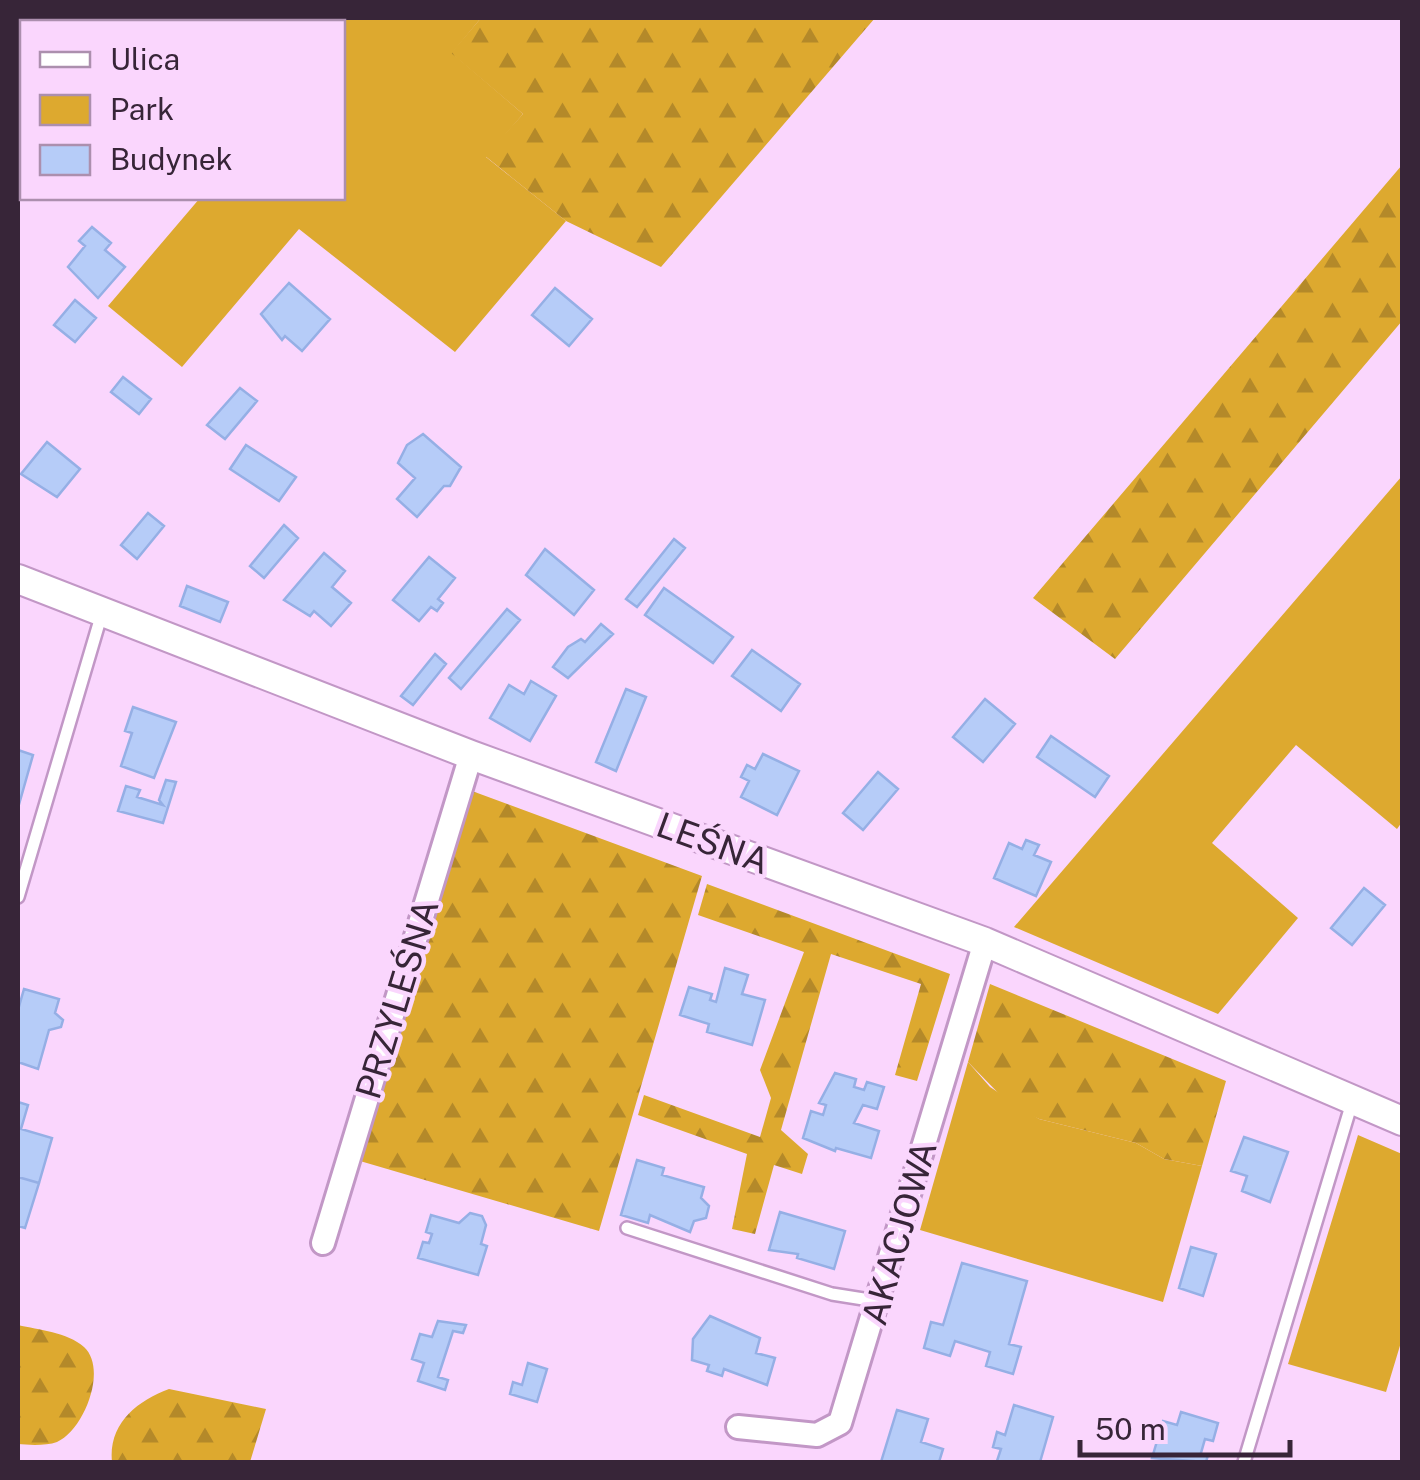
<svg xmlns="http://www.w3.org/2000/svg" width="1420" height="1480" viewBox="0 0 1420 1480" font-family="'Public Sans',sans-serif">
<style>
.green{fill:#dda92f}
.forest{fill:url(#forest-firs)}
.building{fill:#b6ccf8;stroke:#95afe5;stroke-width:2.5}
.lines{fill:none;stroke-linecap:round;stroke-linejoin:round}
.service-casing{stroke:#c297c6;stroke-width:16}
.minor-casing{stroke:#c297c6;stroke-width:28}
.tertiary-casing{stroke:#c297c6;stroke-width:32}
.service{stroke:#fff;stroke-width:11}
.minor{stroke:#fff;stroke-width:22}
.tertiary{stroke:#fff;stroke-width:28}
.labels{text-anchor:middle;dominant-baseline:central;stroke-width:9;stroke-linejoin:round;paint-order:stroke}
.street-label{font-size:35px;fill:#372538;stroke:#fad6fd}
</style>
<defs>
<pattern id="forest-firs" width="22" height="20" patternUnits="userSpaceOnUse" patternTransform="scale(2.5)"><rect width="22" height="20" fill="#dda92f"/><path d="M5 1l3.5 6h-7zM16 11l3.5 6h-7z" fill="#b48929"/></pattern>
</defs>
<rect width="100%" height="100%" fill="#fad6fd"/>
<!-- green -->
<path class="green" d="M263,18H481L452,53L523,114L486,157L566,221L455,352L299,229L182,367L108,306L200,198H342V22H268Z
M1402,476V822L1397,829L1296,745L1212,843L1298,918L1218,1014L1014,927Z
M968,1062L990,1087L1039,1119L1136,1143L1164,1159L1202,1166L1163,1302L920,1230Z
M1358,1135L1402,1154V1339L1386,1392L1288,1364Z"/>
<!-- forest -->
<path class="forest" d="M481,18H875L661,267L566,221L485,156L523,114L451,53Z
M1402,165V321L1115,659L1033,598Z
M472,791L702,876L599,1231L360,1161Z
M707,884L950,974L917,1081L895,1075L921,984L831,954L781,1130L808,1154L802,1174L774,1165L755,1234L732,1229L747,1154L638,1115L644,1095L760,1137L771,1098L760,1070L804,952L698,915Z
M990,984L1226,1081L1202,1166L1164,1159L1136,1143L1039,1119L1010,1105L968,1062Z
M18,1325C39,1330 67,1332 84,1347C108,1369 84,1430 57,1442C46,1446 28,1445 18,1444Z
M169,1389L266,1409L250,1462H112C108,1425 136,1401 169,1389Z"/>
<!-- building -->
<path class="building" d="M92,227L111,243L105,250L125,267L98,298L68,267L85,246L79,241Z
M289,283L330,319L302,351L285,336L282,340L261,314Z
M555,288L592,319L569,346L532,315Z
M75,300L96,318L75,342L54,325Z
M123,377L151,399L139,414L111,392Z
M240,388L257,401L225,439L207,425Z
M423,434L461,467L450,486H444L417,517L397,499L415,478L398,463L407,445Z
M47,442L80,469L57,497L21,474Z
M246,445L296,477L279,501L230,469Z
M148,513L164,526L137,559L121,545Z
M284,525L298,538L264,578L250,566Z
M674,539L685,548L637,607L626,599Z
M545,549L594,590L574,615L526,575Z
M324,553L345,571L332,587L351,603L331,626L314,611L310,616L284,600Z
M429,557L455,578L438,599L443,603L437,611L431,607L419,621L393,600Z
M187,586L228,602L220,622L180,606Z
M664,588L733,637L713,663L645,615Z
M507,609L520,620L461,689L449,678Z
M601,624L613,634L568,678L553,667L568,647L581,639L585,642Z
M752,650L800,684L781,711L732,676Z
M435,654L446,664L413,705L401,696Z
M531,681L556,696L530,741L490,718L509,685L524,694Z
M626,689L646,697L616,771L596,762Z
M985,699L1015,724L983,762L953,737Z
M133,707L176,722L154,778L121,766L132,733L125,731Z
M1051,736L1109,776L1095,797L1037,757Z
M18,750L33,755L18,808Z
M763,754L799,771L777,815L741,797L749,781L741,777L747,765L755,769Z
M878,772L898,789L863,830L843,813Z
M166,780L176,782L163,823L118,811L126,786L140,790L137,797L163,805L159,800Z
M1026,840L1039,845L1034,855L1051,862L1036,896L994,878L1009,843L1022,849Z
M1364,888L1385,905L1352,945L1331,928Z
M725,968L748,975L742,994L765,1000L752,1045L707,1032L709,1024L680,1015L689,987L712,994L710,1000L716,1002Z
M24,989L59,999L55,1013L63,1020L61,1027L49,1030L38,1069L18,1062V1010Z
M835,1073L856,1079L854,1087L864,1090L867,1082L884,1087L877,1109L863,1105L854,1123L879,1131L871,1158L836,1148L835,1151L803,1138L811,1111L823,1115L826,1105L819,1103Z
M18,1102L28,1105L21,1129L52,1138L39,1183L18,1177Z
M1244,1137L1288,1152L1270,1202L1242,1191L1247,1176L1231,1171Z
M637,1160L664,1168L662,1175L704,1187L701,1198L709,1206L706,1218L694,1221L690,1232L650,1215L648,1223L621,1215Z
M18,1177L39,1183L25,1228L18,1226Z
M780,1212L845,1231L834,1269L797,1258L798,1254L769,1250Z
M470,1213L482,1216L486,1225L481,1244L487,1246L478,1275L418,1258L423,1242L429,1243L432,1234L426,1232L431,1215L459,1223Z
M1191,1247L1216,1254L1203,1296L1179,1288Z
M962,1263L1027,1281L1009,1344L1021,1347L1013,1374L986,1366L990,1352L955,1341L950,1356L924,1348L931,1322L943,1325Z
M710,1316L760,1338L756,1353L775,1358L767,1385L724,1369L722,1376L707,1371L709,1365L692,1360L693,1339Z
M438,1321L466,1325L463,1333L453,1331L438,1377L448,1380L445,1390L418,1381L424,1363L412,1359L420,1334L432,1337Z
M528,1363L547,1369L537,1402L510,1394L513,1382L522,1385Z
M1014,1405L1053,1417L1040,1462H989L997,1461L1001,1449L993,1447L997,1432L1005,1435Z
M897,1410L928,1419L921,1442L943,1449L939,1462H881Z
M1181,1412L1218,1423L1213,1441L1205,1439L1201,1453L1208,1455L1206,1462L1152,1458L1163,1421L1177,1425Z"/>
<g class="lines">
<!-- service casing -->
<g class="service-casing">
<path id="service" d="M18,897L102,613
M627,1228L832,1294L876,1301
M1244,1462L1353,1099"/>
</g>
<!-- minor casing -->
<g class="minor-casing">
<path id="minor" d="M18,40L22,34
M323,1243L471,755
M738,1427L817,1435L840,1423L985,942"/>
</g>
<!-- tertiary casing -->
<g class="tertiary-casing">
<path id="tertiary" d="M18,579L471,755L985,942L1402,1121"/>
</g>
<!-- service -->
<use href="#service" class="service"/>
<!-- minor -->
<use href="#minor" class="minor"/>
<!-- tertiary -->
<use href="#tertiary" class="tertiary"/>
</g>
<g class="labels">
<!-- street labels -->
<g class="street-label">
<text transform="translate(713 843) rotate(20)">LEŚNA</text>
<text transform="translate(397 999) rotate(-73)">PRZYLEŚNA</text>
<text transform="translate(899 1233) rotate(-74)">AKACJOWA</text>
</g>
</g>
<!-- border -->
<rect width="1420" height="1480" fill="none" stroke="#372538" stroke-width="40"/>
<!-- legend -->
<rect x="20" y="20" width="325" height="180" fill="#fad6fd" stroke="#ac8fae" stroke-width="2.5"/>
<rect x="40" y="52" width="50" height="15" fill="#ffffff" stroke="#ac8fae" stroke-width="2.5"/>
<text x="110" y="70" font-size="30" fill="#372538">Ulica</text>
<rect x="40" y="95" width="50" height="30" fill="#dda92f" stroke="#ac8fae" stroke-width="2.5"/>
<text x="110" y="120" font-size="30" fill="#372538">Park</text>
<rect x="40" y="145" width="50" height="30" fill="#b6ccf8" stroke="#ac8fae" stroke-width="2.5"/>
<text x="110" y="170" font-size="30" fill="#372538">Budynek</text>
<!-- scale -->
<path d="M1080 1440v15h210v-15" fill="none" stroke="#372538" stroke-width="5"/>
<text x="1095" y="1440" font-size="30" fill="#372538" stroke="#fad6fd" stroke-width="8" paint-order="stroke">50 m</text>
</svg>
